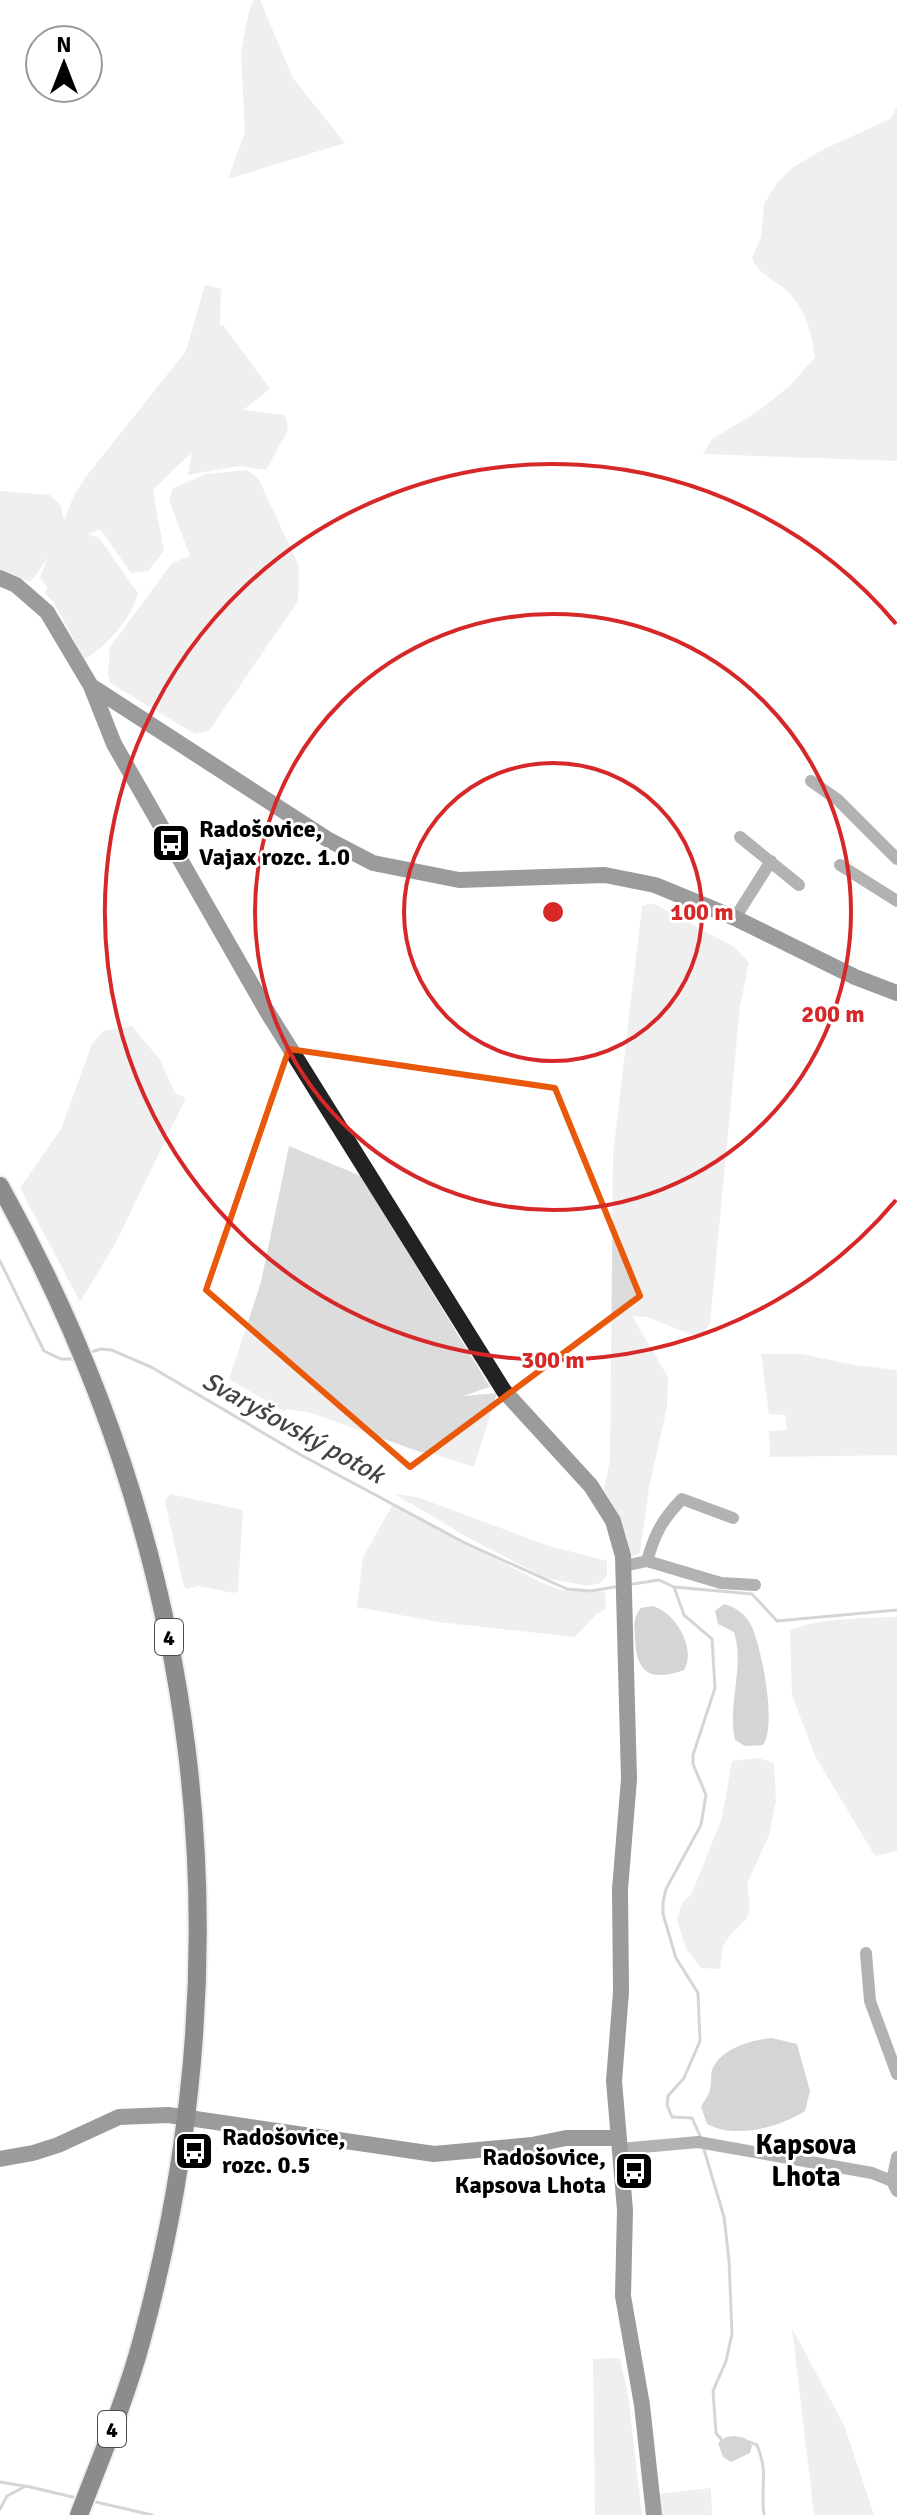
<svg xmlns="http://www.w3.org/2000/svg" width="897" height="2515" viewBox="0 0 897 2515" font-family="Signika,sans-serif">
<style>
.green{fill:#dcdcdc}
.water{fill:#a3a3a3}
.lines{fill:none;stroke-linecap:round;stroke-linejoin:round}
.stream{stroke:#a3a3a3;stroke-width:3}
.primary-casing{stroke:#dbdbdb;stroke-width:22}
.street{stroke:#555;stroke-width:12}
.secondary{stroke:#222;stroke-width:16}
.primary{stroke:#000;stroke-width:18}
.marked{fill:none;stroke:#e8590c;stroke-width:6;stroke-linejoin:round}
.ring{fill:none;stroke:#d62828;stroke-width:4}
.labels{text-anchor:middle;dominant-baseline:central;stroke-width:6;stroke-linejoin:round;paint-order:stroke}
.shield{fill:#fff;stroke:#4c4c4c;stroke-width:2}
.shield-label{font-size:22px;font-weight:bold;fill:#000}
.poi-label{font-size:24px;font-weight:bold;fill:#000;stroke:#fff;text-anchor:start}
.water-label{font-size:26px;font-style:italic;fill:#444;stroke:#fff}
.quarter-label{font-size:28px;font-weight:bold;fill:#000;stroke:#fff}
.centre{fill:#d62828;stroke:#fff;stroke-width:4}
.ring-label{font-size:24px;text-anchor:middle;font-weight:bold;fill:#d62828;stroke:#fff;stroke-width:6;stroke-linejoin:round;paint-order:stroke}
</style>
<rect width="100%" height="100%" fill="#fff"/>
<!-- green -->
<path class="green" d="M254,0H260L293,78L345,143L228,179L245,132L241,52L249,11Z
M897,106V461L703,454L712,439L757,412L791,385L815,357C812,333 806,311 789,293C777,280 759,277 752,258L761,237L764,204L777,183L792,168L822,150L890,119Z
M205,285L221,289L220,326L223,325L270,389L243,410L285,415L288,430L266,470L239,466L188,475L192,452L153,490L164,551L148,571L131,573L100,529L88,534L99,538L138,593C132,618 108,644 87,658L83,657L53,601L45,594L47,587L40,578L48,557L34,578L29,582L0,570V491L50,495L60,504L64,520L75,493L88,474L186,351Z
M247,470L258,478L299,566L298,601L209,731L195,734L110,683L108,673L110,647L172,563L190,556L169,500L173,488L206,474Z
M647,904H654L736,948L749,963L740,1006L710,1324L698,1337L647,1317L632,1316L668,1377L667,1408L649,1487L640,1553L630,1558L618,1515L604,1490L610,1460L613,1154L642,906Z
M132,1026L160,1060L175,1093L186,1098L114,1246L80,1302L20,1188L61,1129L92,1044L103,1031Z
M289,1146L361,1176L490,1387L463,1396L497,1393L474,1467L430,1453L420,1452L311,1413L287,1409L284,1411L229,1379L261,1282Z
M761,1354H802L854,1365L897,1370V1455L770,1457L769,1431L787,1430L785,1415L769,1414Z
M393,1493L420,1498L546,1545L607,1561V1575L601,1583L588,1586L545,1578L467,1537Z
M170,1494L243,1510L238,1591L234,1593L198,1586L188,1589L184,1587L165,1501Z
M393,1504L542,1583L562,1590L605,1592L606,1609L597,1614L575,1637L438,1622L357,1607L363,1557Z
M897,1617V1851L875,1856L815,1756L792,1695L790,1631C812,1618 870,1618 897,1617Z
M758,1758L774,1763L776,1801L769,1835L747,1884L750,1909L746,1920L731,1934L723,1946L720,1969L701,1968L686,1949L677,1919L681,1905L692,1893L722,1818L732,1761Z
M792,2328L844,2425L874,2515H814Z
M620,2358L628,2395L642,2515H595L593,2359Z
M711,2488L712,2515H659L658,2494Z"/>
<!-- water -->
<path class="water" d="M724,1604C737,1608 746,1614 752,1627C762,1650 777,1725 763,1745L745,1746L735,1740C727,1703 745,1668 734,1632L718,1624L715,1611Z
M652,1606C675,1611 697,1649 684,1670C650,1682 636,1673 635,1638C634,1627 633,1617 641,1608Z
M772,2038L797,2044L810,2091L805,2111C778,2128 736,2139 707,2124L701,2107C704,2101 709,2095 710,2089C712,2083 710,2076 712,2070C721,2048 751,2040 772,2038Z
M734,2436L745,2438L752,2446L750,2453L731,2462L723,2457L718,2443L726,2437Z"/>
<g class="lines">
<!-- stream -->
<path class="stream" d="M0,1261L44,1351L61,1359H73
M88,1353L101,1349L112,1350L151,1367L301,1455L465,1543L567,1589L591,1591L615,1587
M633,1584L659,1580L674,1587L684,1615L712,1639L715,1688L693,1755V1764L706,1795L701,1825L666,1889L663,1902V1914L676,1958L698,1993L700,2041L684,2078L668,2096L667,2105L672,2117L692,2118L701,2138
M674,1587L752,1594L777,1621L897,1610
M703,2146L724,2217L729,2260L732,2334L726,2361L713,2391L716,2433L722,2440
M746,2441L757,2445C769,2474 760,2487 764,2515
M0,2482L24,2486
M92,2501L152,2515
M0,2509L7,2496L26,2486L77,2498"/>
<!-- primary casing -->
<g class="primary-casing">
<path id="primary" d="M0,1186C200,1546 250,1941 142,2339C126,2399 101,2457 79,2515"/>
</g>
<!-- street -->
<path class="street" d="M811,781L838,800L897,859
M740,837L799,885
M840,865L897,901
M735,918L771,861
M647,1561C655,1533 662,1520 682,1499L733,1518
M624,1566L647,1561L721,1583L755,1585
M866,1953L870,2001L897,2074
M620,2149L698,2142L872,2173L892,2181L897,2191
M892,2181L897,2157"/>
<!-- secondary -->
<path class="secondary" d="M0,578L16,585L47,612L91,686L114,744L268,1013L504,1391L591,1486L613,1521L623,1556L629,1779L620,1889L621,1992L614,2081L625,2210L623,2296L642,2405L654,2515
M91,686L327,839L373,863L459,880L605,875L655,885L735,918L855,977L897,993
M0,2159L33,2153L58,2145L119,2117L168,2115L434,2154L532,2145L566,2138H619"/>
<!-- primary -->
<use href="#primary" class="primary"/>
</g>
<!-- marked area -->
<path d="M0 0H897V2515H0ZM289,1049L555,1088L640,1296L410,1467L206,1290Z" fill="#fff" fill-opacity=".55" fill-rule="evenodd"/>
<path class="marked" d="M289,1049L555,1088L640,1296L410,1467L206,1290Z"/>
<!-- distance rings -->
<g class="ring">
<circle cx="553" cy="912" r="149"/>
<circle cx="553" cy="912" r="298"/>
<path d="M896 1200A448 448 0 1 1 896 624"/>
</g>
<!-- icons -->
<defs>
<g id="bus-square" transform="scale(2)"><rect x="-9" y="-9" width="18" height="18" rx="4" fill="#000" stroke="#fff"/><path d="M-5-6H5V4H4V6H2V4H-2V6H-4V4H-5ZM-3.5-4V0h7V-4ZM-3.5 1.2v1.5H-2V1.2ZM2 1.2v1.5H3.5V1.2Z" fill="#fff"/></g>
</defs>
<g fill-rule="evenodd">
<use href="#bus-square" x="171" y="843"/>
<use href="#bus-square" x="194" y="2151"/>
<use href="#bus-square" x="634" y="2171"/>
</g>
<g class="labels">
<!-- shield labels -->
<g class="shield">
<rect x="155" y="1619" width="28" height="36" rx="6"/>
<rect x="98" y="2411" width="28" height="36" rx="6"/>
</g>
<g class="shield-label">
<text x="169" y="1637">4</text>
<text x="112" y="2429">4</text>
</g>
<!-- poi labels -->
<g class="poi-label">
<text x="199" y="829">Radošovice,<tspan x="199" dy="28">Vajax rozc. 1.0</tspan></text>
<text x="222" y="2137">Radošovice,<tspan x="222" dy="28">rozc. 0.5</tspan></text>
<text x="606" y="2157" text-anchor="end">Radošovice,<tspan x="606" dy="28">Kapsova Lhota</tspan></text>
</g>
<!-- water labels -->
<g class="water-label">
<text transform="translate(293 1428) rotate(29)">Svaryšovský potok</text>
</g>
<!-- quarter labels -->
<g class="quarter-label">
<text x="806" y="2145">Kapsova<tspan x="806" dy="32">Lhota</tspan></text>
</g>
</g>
<circle cx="553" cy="912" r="12" class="centre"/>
<g class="ring-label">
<text x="702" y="920">100 m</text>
<text x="833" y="1022">200 m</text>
<text x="553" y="1368">300 m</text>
</g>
<!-- north arrow -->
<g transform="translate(64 64)"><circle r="38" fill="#ffffff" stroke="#999999" stroke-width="2"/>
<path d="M0-6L14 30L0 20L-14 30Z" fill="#000000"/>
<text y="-12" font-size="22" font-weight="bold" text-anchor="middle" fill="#000000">N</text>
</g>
</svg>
